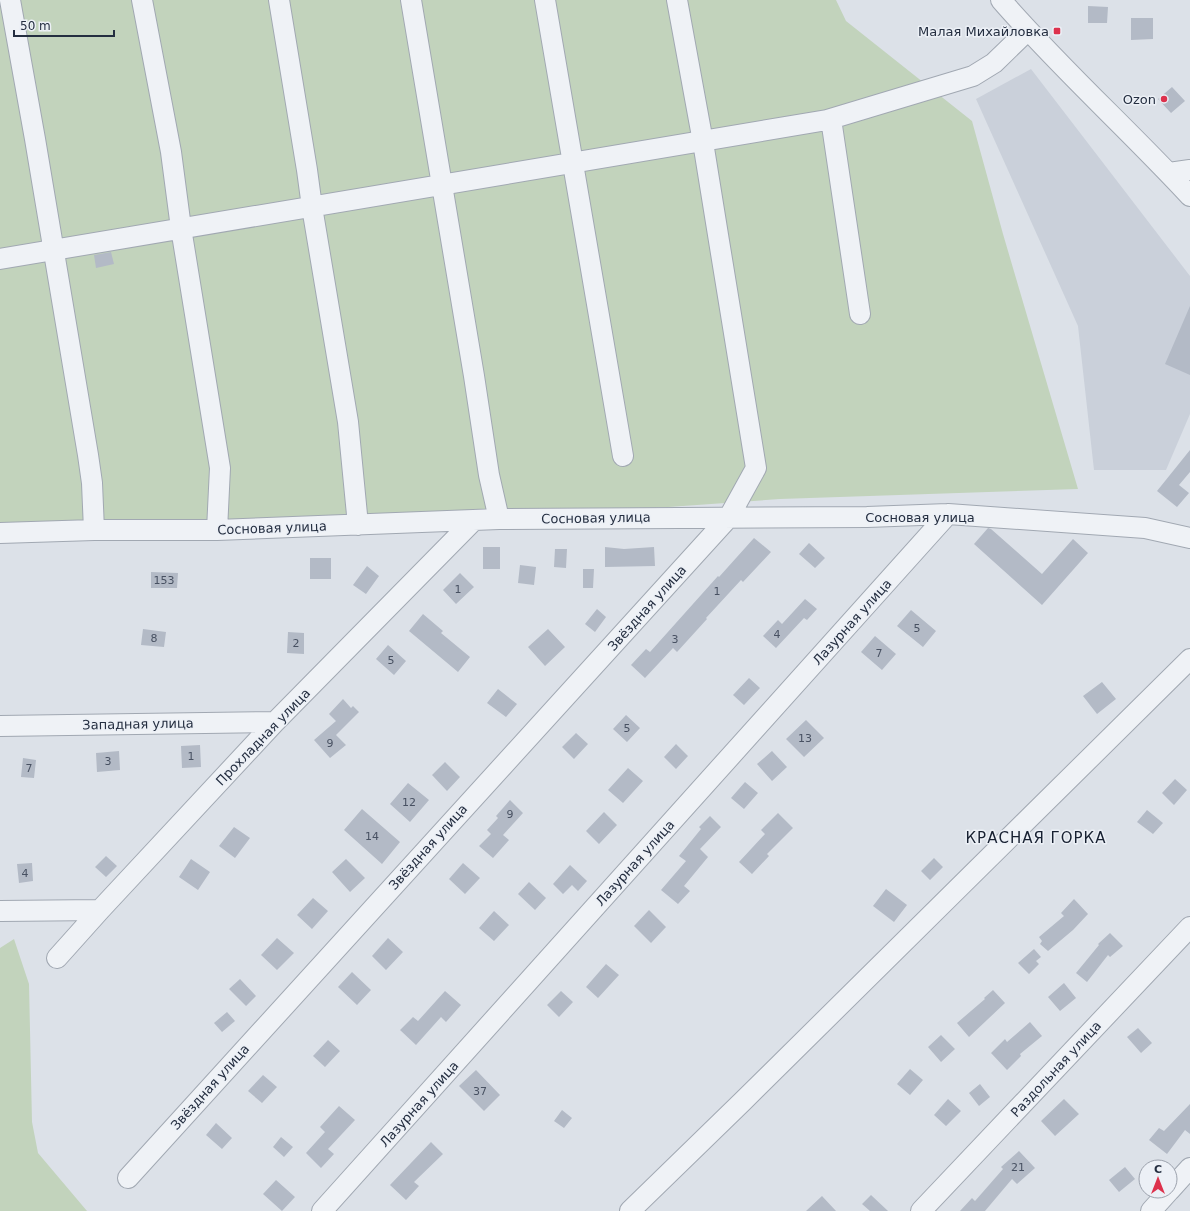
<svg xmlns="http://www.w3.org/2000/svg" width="1190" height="1211" viewBox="0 0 1190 1211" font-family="'DejaVu Sans',sans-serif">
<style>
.built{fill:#cad0da}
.green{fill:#c2d3bc}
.building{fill:#b3bac6}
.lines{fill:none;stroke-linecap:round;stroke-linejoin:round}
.minor-casing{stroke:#a1a8b2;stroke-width:22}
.minor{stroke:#eff2f6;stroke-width:20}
.poi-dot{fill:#dd314c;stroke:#ecf0f6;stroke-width:1.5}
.labels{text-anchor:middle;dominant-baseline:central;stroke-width:3;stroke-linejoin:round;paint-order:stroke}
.number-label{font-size:11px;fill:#485162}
.poi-label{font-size:13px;fill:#242e40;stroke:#ecf0f6;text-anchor:end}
.street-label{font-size:13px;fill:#242e40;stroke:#ecf0f6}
.quarter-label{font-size:15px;letter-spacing:1px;fill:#172031;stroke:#ecf0f6}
</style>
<rect width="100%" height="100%" fill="#dce1e8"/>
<!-- built -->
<path class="built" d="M1031,69L1190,276V414L1166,470H1094L1078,326L976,99Z"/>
<!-- green -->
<path class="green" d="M0,0H836L846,21L972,121L1003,234L1078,489L780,499L473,521L0,528Z
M14,939L29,984L32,1122L38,1153L87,1211H0V948Z"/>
<!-- building -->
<path class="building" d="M1088,6L1108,7L1107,23H1088Z
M1131,18H1153V39L1131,40Z
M1172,87L1185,101L1171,113L1158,99Z
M111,252L114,264L96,268L94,255Z
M1190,306V375L1165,364Z
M1190,450V472L1179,485L1189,493L1177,507L1157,491Z
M988,528L991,529L1042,574L1073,539L1088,553L1042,605L974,544Z
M754,538L771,552L743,582L741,580L706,618L707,619L677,652L673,648L645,678L631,665L646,649L650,652L718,576L719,577Z
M809,543L825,558L815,568L799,554Z
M483,547H500V569H483Z
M605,547L624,549L654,547L655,566L605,567Z
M555,549H567L566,568L554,567Z
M310,558H331V579H310Z
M520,565L536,567L534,585L518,583Z
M367,566L379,576L366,594L353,585Z
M583,569H594L593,588H583Z
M151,572L178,573L177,588H151Z
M460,573L474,587L456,604L443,590Z
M805,599L817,609L807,620L804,618L776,648L763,636L778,620L782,624Z
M597,609L606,617L595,632L585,624Z
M911,610L936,631L923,647L897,626Z
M423,614L443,631L441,633L470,657L458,672L409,631Z
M143,629L166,632L164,647L141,645Z
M548,629L565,647L545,666L528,647Z
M288,632L304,633V654L287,653Z
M875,636L896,654L882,670L861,652Z
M388,645L406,661L394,675L376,659Z
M749,678L760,688L744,705L733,695Z
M1102,682L1116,699L1097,714L1083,696Z
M498,689L517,704L506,717L487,703Z
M343,699L351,708L353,706L359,712L336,735L346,745L330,758L314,740L336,721L329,714Z
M626,715L640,728L627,742L613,729Z
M806,720L824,738L804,757L786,739Z
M576,733L588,744L574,759L562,747Z
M676,744L688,756L676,769L664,757Z
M200,745L201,767L182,768L181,746Z
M119,751L120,770L97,772L96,753Z
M772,751L787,767L772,781L757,764Z
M23,758L36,760L34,778L21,777Z
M445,762L460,777L447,791L432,775Z
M628,768L643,781L623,803L608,790Z
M1175,779L1187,790L1174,805L1162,793Z
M745,782L758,793L744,809L731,798Z
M408,783L429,800L410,822L390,804Z
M510,800L523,813L503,835L509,840L493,858L479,846L491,834L487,830L498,818L496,816Z
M362,809L400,842L382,864L344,830Z
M1147,810L1163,823L1153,834L1137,822Z
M604,812L617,825L599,844L586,831Z
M778,813L793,828L767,854L769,856L752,874L739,862L765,834L761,830Z
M710,816L721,827L700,849L708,857L684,886L690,891L678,904L661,890L686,861L679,856L701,829L699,827Z
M234,827L250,838L235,858L219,846Z
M106,856L117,866L106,877L95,867Z
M934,858L943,867L930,880L921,871Z
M191,859L210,872L198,890L179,877Z
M346,859L365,878L350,892L332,872Z
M32,863L33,881L19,883L17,864Z
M463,863L480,878L465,894L449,879Z
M570,865L587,881L578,891L572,885L563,894L553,884Z
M529,882L546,898L535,910L518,894Z
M886,889L907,905L894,922L873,906Z
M313,898L328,911L312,929L297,915Z
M1074,899L1088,914L1073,930L1048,951L1040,944L1042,941L1039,937L1064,916L1061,913Z
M649,910L666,927L651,943L634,926Z
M494,911L509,925L494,941L479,928Z
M1110,933L1123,946L1110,957L1108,955L1087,982L1076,973L1099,945L1098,944Z
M277,938L294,953L277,970L261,955Z
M388,938L403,952L386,970L372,956Z
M1034,949L1041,957L1036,961L1039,964L1029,974L1018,963Z
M606,964L619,975L598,998L586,987Z
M352,972L371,990L357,1005L338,987Z
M240,979L256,996L246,1006L229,989Z
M1064,983L1076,998L1060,1011L1048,997Z
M993,990L1005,1003L969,1037L957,1023L985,999L984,998Z
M445,991L461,1005L446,1022L441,1017L416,1045L400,1030L413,1017L418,1021Z
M561,991L573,1002L559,1017L547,1005Z
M227,1012L235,1021L222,1032L214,1023Z
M1030,1022L1042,1036L1020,1054L1021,1056L1007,1070L991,1053L1005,1039L1007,1042Z
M1138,1028L1152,1043L1141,1053L1127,1037Z
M941,1035L955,1049L941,1062L928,1047Z
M328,1040L340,1051L325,1067L313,1056Z
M910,1069L923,1080L910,1095L897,1084Z
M476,1070L500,1095L484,1111L459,1086Z
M263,1075L277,1087L262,1103L248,1091Z
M980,1084L990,1097L979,1106L969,1093Z
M948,1099L961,1111L946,1126L934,1115Z
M1064,1099L1079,1114L1055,1136L1041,1121Z
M1190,1104V1134L1185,1130L1167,1154L1149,1140L1159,1128L1164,1131Z
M339,1106L355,1120L328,1149L334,1154L321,1168L306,1153L325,1132L320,1127Z
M562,1110L572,1118L564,1128L554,1121Z
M216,1123L232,1138L222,1149L206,1135Z
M281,1137L293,1147L284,1157L273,1147Z
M431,1142L443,1154L414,1182L419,1186L406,1200L390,1185Z
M1019,1151L1035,1168L1017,1184L1012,1179L985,1211H960L972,1198L975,1201L1003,1169L1001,1167Z
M1125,1167L1135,1179L1119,1192L1109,1180Z
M276,1180L295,1197L282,1211L263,1194Z
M871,1195L888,1211H870L862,1204Z
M822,1196L836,1211H806Z"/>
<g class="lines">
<!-- minor casing -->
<g class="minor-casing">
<path id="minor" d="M10,0L35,139L88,455L92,483L94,530
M142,0L171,152L181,228L220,468L217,530
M279,0L307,170L312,207L348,422L358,525
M411,0L474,376L489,475L499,519
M545,0L623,456
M1001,0C1061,69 1128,129 1190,196
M831,119L860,314
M1169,173L1190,170
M0,259L827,120L973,76L994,63L1028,30
M0,533L94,530H217L499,519L867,517L948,514L1145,528L1190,538
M0,726L275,722
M0,911L100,910
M57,958L100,910L275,722L473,521
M128,1178L729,517L756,468L719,241L703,142L677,0
M1170,1190L1190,1168
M322,1211L948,514
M630,1211L742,1102L1190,659
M921,1211L1190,927
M1151,1211L1169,1191"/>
</g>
<!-- minor -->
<use href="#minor" class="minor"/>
</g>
<!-- markers -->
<g class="poi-dot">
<rect x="1053" y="27" width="8" height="8" rx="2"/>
<circle cx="1164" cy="99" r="4"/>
</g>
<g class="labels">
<!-- number labels -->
<g class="number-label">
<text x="164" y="580">153</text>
<text x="458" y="589">1</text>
<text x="717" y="591">1</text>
<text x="917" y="628">5</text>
<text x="777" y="634">4</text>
<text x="154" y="638">8</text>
<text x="675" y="639">3</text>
<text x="296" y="643">2</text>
<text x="879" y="653">7</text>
<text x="391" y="660">5</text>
<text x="627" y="728">5</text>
<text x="805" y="738">13</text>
<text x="330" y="743">9</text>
<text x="191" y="756">1</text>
<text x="108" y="761">3</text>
<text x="29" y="768">7</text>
<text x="409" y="802">12</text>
<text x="510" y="814">9</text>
<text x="372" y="836">14</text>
<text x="25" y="873">4</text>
<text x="480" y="1091">37</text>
<text x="1018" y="1167">21</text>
</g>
<!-- poi labels -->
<g class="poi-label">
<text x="1049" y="31">Малая Михайловка</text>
<text x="1156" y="99">Ozon</text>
</g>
<!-- street labels -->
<g class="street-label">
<text x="920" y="517">Сосновая улица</text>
<text transform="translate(596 518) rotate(-1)">Сосновая улица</text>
<text transform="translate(272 528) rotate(-2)">Сосновая улица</text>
<text transform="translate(647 608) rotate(-48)">Звёздная улица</text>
<text transform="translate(852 622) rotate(-48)">Лазурная улица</text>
<text transform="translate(138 724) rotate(-1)">Западная улица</text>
<text transform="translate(263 737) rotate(-46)">Прохладная улица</text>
<text transform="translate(428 847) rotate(-48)">Звёздная улица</text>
<text transform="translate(635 863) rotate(-48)">Лазурная улица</text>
<text transform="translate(1056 1069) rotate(-47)">Раздольная улица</text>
<text transform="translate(210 1087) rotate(-48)">Звёздная улица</text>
<text transform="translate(419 1104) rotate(-48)">Лазурная улица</text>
</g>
<!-- quarter labels -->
<g class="quarter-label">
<text x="1036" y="838">КРАСНАЯ ГОРКА</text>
</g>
</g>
<!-- north arrow -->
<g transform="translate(1158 1179)"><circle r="19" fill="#ecf0f6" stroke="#9ca2ad"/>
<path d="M0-3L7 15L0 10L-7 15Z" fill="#dd314c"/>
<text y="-6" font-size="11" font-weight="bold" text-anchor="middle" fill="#242e40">С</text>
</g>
<!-- scale -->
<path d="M14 30v6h100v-6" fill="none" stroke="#242e40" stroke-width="2"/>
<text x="20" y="30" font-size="12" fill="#242e40" stroke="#ecf0f6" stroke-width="3" paint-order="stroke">50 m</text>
</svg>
